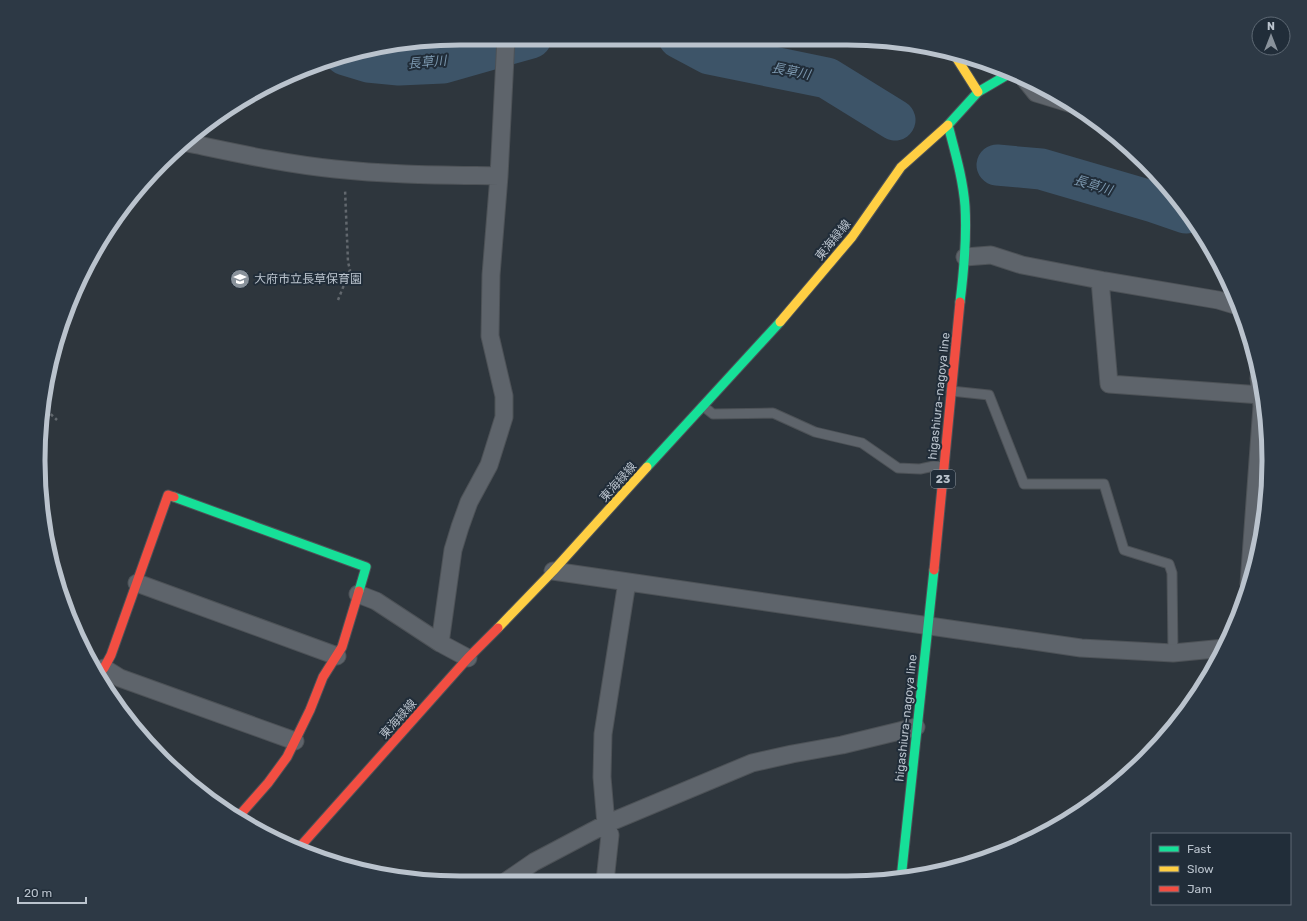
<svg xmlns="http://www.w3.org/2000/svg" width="1307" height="921" viewBox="0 0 1307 921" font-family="Rubik,'Noto Sans JP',sans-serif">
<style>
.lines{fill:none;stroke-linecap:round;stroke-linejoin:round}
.river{stroke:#3d5468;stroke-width:41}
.lane-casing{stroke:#4d5257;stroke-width:11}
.street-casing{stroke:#4d5257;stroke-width:19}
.fast-casing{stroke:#4d5257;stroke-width:11}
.slow-casing{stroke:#4d5257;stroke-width:11}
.jam-casing{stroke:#4d5257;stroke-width:11}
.path{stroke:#62686e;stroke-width:2.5;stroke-dasharray:3 3;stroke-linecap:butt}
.lane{stroke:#5e646b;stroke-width:9}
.street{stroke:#5e646b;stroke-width:17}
.fast{stroke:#16e098;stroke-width:9}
.slow{stroke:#ffcf43;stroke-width:9}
.jam{stroke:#f24e42;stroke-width:9}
.labels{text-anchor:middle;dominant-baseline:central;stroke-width:4;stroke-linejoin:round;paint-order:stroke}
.shield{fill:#212d39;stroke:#8c96a1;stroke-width:1}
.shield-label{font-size:11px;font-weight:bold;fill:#bac3cd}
.street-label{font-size:12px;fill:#bac3cd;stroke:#212d39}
.poi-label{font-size:12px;fill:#bac3cd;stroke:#212d39;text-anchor:start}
.water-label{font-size:13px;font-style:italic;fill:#7b97ae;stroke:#212d39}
.rim{fill:none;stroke:#bac3cd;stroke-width:5}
</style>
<rect width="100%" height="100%" fill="#2e363d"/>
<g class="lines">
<!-- river -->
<path class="river" d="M679,38L709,54L827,78L895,120
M345,55L368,62L399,65L443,63L531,38
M997,165L1041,169L1154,202L1186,213"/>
<!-- lane casing -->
<g class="lane-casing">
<path id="lane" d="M951,391L989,395L1024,484H1104L1124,550L1169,564L1172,573L1173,653
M703,406L713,414L773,413L815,432L862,443L898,468L920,469L934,466L944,467"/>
</g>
<!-- street casing -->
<g class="street-casing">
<path id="street" d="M1024,78L1036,93L1072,104
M188,143C236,153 285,164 335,169C390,175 445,175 499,176
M965,257L991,255L1022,265L1100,280L1218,300L1238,306
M1100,280L1109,384L1261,395
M553,571L1081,648L1173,653L1225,648
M137,583L337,656
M1249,584L1262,406L1259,378
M358,594L376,601L440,643
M468,658L440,643L453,550L460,527L469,502L489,465L504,417V396L490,336L491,275L499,176L506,38
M104,668L120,678L295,741
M605,881L610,835L606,824L602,777L603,734L627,582
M505,882L534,862L606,824L752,763L792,754L842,745L916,727"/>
</g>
<!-- fast casing -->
<g class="fast-casing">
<path id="fast" d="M960,302C964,270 967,238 965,206C963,179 955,152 948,125L978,92L1012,72
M647,467L780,322
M174,497L366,567L359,591
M901,879L934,570"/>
</g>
<!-- slow casing -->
<g class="slow-casing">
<path id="slow" d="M954,54L978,92
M780,322L852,237L901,167L948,125
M498,628L553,571L647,467"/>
</g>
<!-- jam casing -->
<g class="jam-casing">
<path id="jam" d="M934,570L960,302
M99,674L104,668L111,655L168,495L174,497
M238,817L268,783L287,757L310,710L323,677L342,647L359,591
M298,849L468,658L498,628"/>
</g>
<!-- path -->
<path class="path" d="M338,300L350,270L348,262L345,189
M42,406L57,420"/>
<!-- lane -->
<use href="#lane" class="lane"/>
<!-- street -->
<use href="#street" class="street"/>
<!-- fast -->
<use href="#fast" class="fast"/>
<!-- slow -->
<use href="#slow" class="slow"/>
<!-- jam -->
<use href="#jam" class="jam"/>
</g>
<!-- icons -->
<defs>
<g id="school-disc" transform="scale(1)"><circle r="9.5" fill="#89929b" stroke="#212d39"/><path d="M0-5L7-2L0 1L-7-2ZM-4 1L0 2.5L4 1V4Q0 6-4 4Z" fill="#fff"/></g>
</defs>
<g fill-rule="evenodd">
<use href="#school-disc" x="240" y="279"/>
</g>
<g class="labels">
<!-- shield labels -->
<rect class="shield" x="931" y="470" width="24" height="18" rx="3"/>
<g class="shield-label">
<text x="943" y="479">23</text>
</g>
<!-- street labels -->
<g class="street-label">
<text transform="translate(833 240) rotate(-51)">東海緑線</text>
<text transform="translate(939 396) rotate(-84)">higashiura-nagoya line</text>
<text transform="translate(618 482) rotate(-48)">東海緑線</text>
<text transform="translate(906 718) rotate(-84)">higashiura-nagoya line</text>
<text transform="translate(398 719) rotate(-48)">東海緑線</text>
</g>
<!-- poi labels -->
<g class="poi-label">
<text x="254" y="279">大府市立長草保育園</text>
</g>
<!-- water labels -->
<g class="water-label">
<text transform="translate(427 62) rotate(-5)">長草川</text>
<text transform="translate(791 71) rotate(11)">長草川</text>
<text transform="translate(1093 185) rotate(17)">長草川</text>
</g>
</g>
<!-- crop -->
<path d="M0 0H1307V921H0ZM460 45H847A415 415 0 0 1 1262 460V461A415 415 0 0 1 847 876H460A415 415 0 0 1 45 461V460A415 415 0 0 1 460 45Z" fill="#2d3945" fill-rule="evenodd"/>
<path class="rim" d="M460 45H847A415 415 0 0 1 1262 460V461A415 415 0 0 1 847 876H460A415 415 0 0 1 45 461V460A415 415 0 0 1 460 45Z"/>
<!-- legend -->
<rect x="1151" y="833" width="140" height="72" fill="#212d39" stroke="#5e6974"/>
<rect x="1159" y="846" width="20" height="6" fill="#16e098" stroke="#5e6974"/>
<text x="1187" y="853" font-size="12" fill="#bac3cd">Fast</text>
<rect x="1159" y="866" width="20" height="6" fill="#ffcf43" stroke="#5e6974"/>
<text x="1187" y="873" font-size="12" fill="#bac3cd">Slow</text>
<rect x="1159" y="886" width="20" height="6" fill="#f24e42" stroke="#5e6974"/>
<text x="1187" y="893" font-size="12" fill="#bac3cd">Jam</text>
<!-- north arrow -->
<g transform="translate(1271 36)"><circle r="19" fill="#212d39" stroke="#5e6974"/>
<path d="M0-3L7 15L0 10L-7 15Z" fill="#89929b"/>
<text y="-6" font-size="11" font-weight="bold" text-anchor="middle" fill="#bac3cd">N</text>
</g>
<!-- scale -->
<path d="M18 897v6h68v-6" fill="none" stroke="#bac3cd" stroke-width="2"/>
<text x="24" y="897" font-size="12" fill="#bac3cd" stroke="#212d39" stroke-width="3" paint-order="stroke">20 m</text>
</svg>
